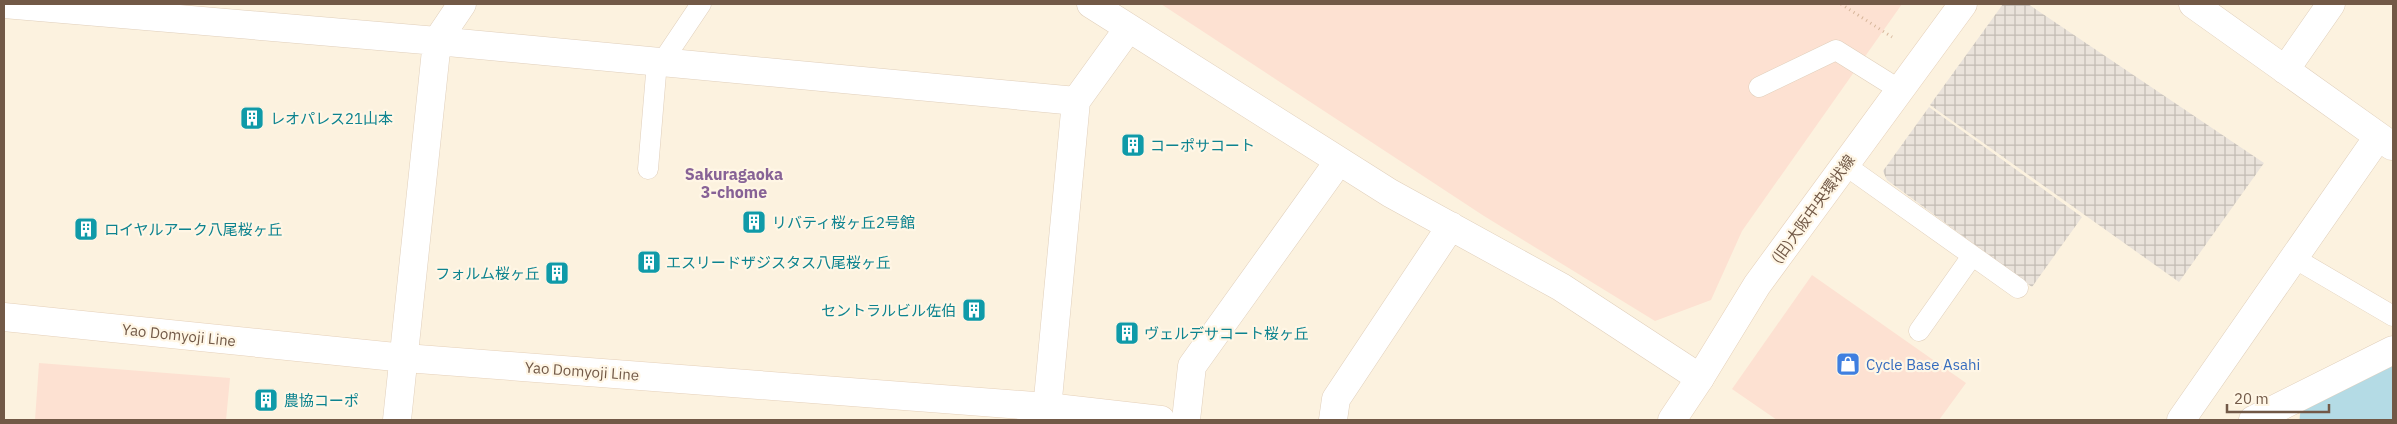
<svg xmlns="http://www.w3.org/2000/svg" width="2397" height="424" viewBox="0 0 2397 424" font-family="'IBM Plex Sans','Noto Sans JP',sans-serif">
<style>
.commercial{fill:#fde1d2}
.industrial{fill:url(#industrial-grid)}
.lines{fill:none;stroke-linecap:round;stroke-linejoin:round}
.river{stroke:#b4dbe5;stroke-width:61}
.lane-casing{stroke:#e0cfbb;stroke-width:21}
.street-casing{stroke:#e0cfbb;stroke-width:29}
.secondary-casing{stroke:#e5d0b9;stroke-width:29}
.path{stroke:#d6b59a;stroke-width:3;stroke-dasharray:1 4;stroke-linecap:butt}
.lane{stroke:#fff;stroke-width:20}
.street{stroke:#fff;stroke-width:28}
.secondary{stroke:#fff;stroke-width:28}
.labels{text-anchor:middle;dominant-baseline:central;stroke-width:4.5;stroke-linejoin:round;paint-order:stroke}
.culture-label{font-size:15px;fill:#0d838f;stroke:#fff6e5;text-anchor:start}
.street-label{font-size:15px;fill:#725947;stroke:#fff6e5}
.shop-label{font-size:15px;fill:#366cbe;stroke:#fff6e5;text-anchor:start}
.neighbourhood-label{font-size:16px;font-weight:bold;fill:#876296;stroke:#fff6e5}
</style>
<defs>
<pattern id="industrial-grid" width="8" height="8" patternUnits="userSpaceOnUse" patternTransform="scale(1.25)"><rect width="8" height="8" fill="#eae3db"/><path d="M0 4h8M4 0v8" fill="none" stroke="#c2bbb3"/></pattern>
</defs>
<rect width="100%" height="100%" fill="#fcf2df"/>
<!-- commercial -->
<path class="commercial" d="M1161,4H1902L1742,231L1711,300L1655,321L1484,216Z
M1812,275L1966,383L1939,420H1777L1732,389Z
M39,363L230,378L226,420H35Z"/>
<!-- industrial -->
<path class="industrial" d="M2003,4H2028L2264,163L2179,282L1930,105Z
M1929,107L2082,217L2032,287L1887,180L1883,171Z"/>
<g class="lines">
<!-- river -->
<path class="river" d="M2330,420L2393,391"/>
<!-- lane casing -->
<g class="lane-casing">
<path id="lane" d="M662,62L701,4
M1759,87L1836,50L1900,90
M1845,165L2018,288
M648,169L657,62
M2294,258L2393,316
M1919,331L1972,256"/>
</g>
<!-- street casing -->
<g class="street-casing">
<path id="street" d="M4,4L437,41L1076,101L1128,29
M1091,4L1390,193L1561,287L1700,378
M2193,4L2392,146
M2285,70L2331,4
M397,420L437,41L462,4
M1046,420L1076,101
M1186,420L1192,366L1339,161
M1333,420L1336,399L1451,226
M2181,420L2378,137
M2253,420L2393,350"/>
</g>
<!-- secondary casing -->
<g class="secondary-casing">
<path id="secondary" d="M4,317L405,358L1047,407L1161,420
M1672,420L1700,378L1757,285L1963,4"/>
</g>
<!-- path -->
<path class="path" d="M1841,4L1892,37"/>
<!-- lane -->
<use href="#lane" class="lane"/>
<!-- street -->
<use href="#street" class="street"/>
<!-- secondary -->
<use href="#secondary" class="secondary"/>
</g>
<!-- icons -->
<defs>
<g id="building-square" transform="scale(1.25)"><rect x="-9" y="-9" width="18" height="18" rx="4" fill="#0f9aa8" stroke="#fff6e5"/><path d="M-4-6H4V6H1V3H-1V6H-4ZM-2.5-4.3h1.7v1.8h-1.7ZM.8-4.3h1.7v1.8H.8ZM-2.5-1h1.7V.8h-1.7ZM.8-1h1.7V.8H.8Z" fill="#fff"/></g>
<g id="shop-square" transform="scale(1.25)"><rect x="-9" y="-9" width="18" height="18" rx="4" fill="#3f7fe0" stroke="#fff6e5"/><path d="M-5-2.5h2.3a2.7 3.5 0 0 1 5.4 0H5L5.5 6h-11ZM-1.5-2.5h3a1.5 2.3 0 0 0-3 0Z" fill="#fff"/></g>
</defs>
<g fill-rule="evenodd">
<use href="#building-square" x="252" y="118"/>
<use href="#building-square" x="1133" y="145"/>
<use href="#building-square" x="754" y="222"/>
<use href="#building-square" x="86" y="229"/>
<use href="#building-square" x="649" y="262"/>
<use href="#building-square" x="557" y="273"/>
<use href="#building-square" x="974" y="310"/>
<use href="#building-square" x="1127" y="333"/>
<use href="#shop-square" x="1848" y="364"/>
<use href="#building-square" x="266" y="400"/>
</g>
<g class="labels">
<!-- culture labels -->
<g class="culture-label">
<text x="270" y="118">レオパレス21山本</text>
<text x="1150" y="145">コーポサコート</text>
<text x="772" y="222">リバティ桜ヶ丘2号館</text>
<text x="104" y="229">ロイヤルアーク八尾桜ヶ丘</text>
<text x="666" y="262">エスリードザジスタス八尾桜ヶ丘</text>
<text x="540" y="273" text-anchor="end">フォルム桜ヶ丘</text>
<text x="956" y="310" text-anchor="end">セントラルビル佐伯</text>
<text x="1144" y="333">ヴェルデサコート桜ヶ丘</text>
<text x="284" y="400">農協コーポ</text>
</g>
<!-- street labels -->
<g class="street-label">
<text transform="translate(1813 209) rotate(-54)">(旧)大阪中央環状線</text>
<text transform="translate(179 335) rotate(6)">Yao Domyoji Line</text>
<text transform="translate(582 371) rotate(4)">Yao Domyoji Line</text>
</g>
<!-- shop labels -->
<g class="shop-label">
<text x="1866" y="364">Cycle Base Asahi</text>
</g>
<!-- neighbourhood labels -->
<g class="neighbourhood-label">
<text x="734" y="174">Sakuragaoka<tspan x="734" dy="18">3-chome</tspan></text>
</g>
</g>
<!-- border -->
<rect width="2397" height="424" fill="none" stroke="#725947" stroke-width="10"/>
<!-- scale -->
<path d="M2227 404v8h102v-8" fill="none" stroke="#725947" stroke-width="2.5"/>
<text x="2234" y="404" font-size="15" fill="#725947" stroke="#fff6e5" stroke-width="4" paint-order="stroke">20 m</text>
</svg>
